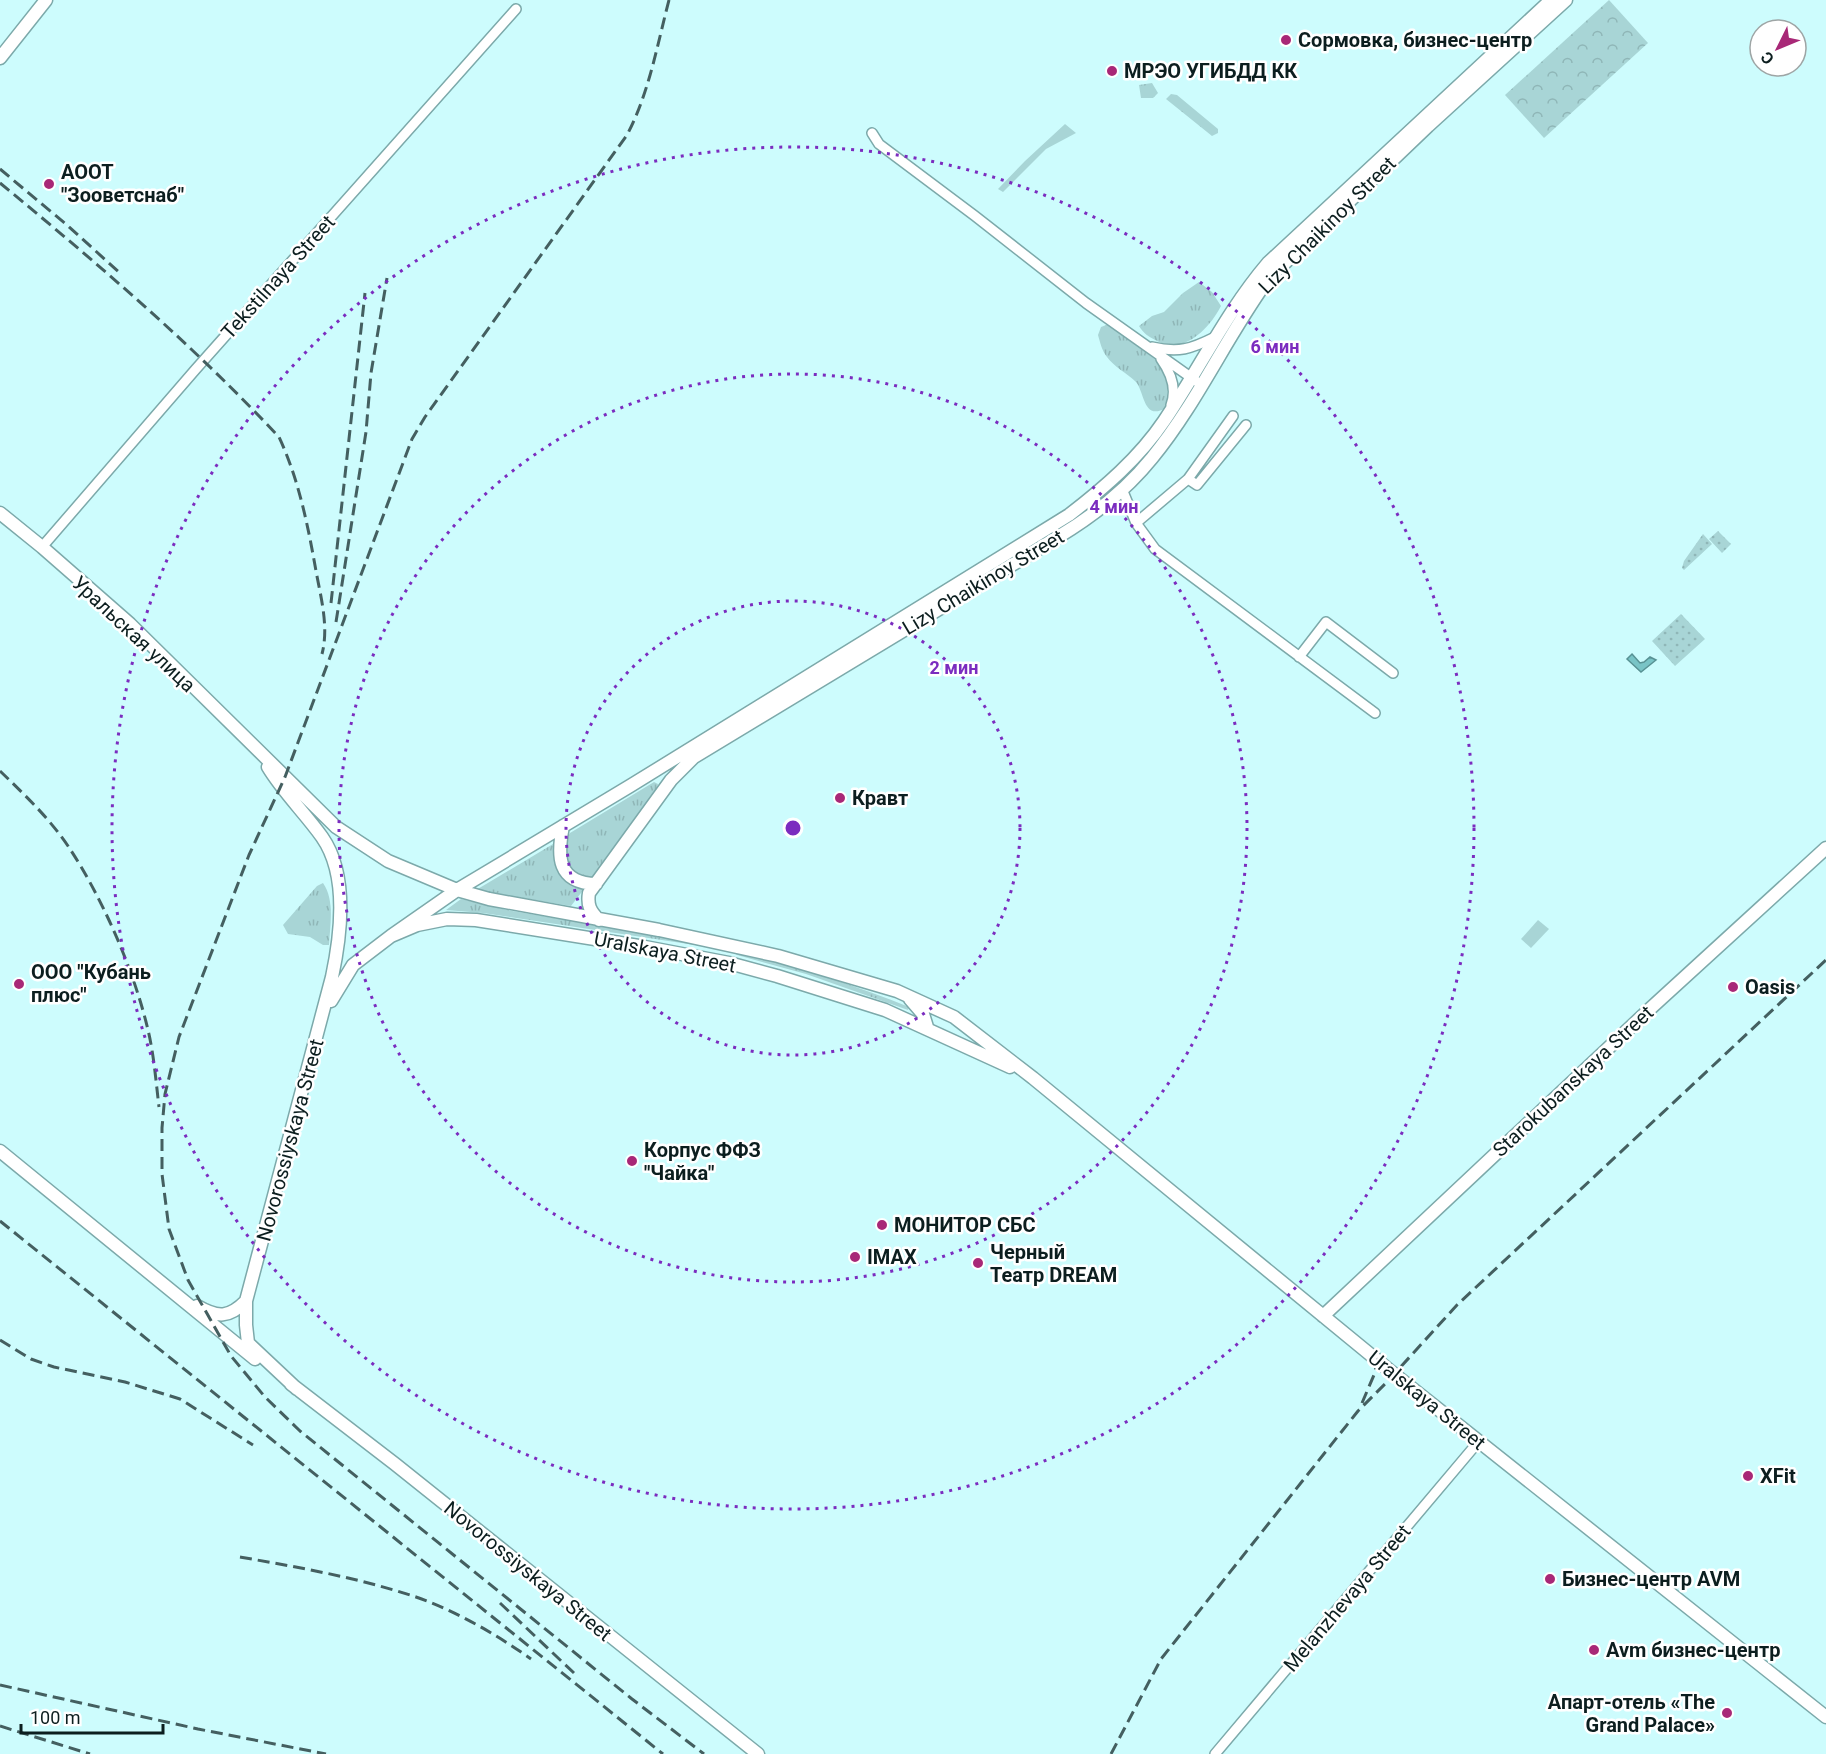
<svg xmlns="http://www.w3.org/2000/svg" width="1826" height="1754" font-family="Roboto,sans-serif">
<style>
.grass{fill:url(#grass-tufts)}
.forest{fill:url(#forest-crowns)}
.park{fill:url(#park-dots)}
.pitch{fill:#a8d5d6}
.water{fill:url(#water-ripples);stroke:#589294;stroke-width:1.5}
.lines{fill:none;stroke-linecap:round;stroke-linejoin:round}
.street-casing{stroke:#7ca9aa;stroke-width:12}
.secondary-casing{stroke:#7ca9aa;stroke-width:15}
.street{stroke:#fff;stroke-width:9}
.secondary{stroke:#fff;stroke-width:12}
.rail{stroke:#445f60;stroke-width:3;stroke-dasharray:12 6;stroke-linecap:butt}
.ring{fill:none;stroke:#7b2cbf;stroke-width:3;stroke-dasharray:3 6}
.poi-dot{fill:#a82877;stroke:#fff;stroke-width:2}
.labels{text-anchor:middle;stroke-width:5;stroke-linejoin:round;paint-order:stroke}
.poi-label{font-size:20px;font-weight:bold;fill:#0c1e1f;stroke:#fff;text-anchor:start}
.street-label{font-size:20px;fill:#0c1e1f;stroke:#fff}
.centre{fill:#7b2cbf;stroke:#fff;stroke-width:3}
.ring-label{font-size:18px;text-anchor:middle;font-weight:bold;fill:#7b2cbf;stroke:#fff;stroke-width:5;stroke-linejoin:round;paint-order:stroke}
</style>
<defs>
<pattern id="grass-tufts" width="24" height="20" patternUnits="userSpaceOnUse" patternTransform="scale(1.5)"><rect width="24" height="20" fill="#a8d5d6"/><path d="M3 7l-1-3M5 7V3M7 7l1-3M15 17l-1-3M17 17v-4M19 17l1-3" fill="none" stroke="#8fb6b7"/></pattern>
<pattern id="forest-crowns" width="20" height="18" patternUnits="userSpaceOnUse" patternTransform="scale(1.5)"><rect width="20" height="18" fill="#a8d5d6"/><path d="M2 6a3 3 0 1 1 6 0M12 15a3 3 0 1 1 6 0" fill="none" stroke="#8fb6b7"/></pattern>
<pattern id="park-dots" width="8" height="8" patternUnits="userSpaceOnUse" patternTransform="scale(1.5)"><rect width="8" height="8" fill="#a8d5d6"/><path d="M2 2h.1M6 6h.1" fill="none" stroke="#8fb6b7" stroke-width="1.8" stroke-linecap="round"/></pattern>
<pattern id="water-ripples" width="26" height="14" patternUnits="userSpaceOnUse" patternTransform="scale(1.5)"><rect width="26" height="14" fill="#79c4c6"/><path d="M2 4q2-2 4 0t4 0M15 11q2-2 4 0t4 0" fill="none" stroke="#67a8aa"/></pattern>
</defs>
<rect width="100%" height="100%" fill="#cdfcfd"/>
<!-- grass -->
<path class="grass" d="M1152,83L1158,93L1153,98H1141L1139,85Z
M1171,94L1177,95L1218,129V133L1212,136L1166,99Z
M1065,124L1076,133L1046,149L1003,192L998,189L1025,161Z
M1199,282L1212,292L1221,306C1209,329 1184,355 1157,341C1148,336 1144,334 1139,326L1152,316L1164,312L1183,293Z
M1109,324L1161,364L1168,382L1166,408C1143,421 1145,393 1136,382C1127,373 1114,367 1107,357C1102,351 1100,342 1098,335L1101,327Z
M654,782L658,784L657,789L592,879C565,875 559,856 570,833Z
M553,844C555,868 559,881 584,889L571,906L476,890Z
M323,883C335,900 330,926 329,945H323L310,937L288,934L283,925L317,886Z
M461,899L507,910L708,944V947L483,913L446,910Z
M736,950C795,966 852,984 909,1007L908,1010L806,974L737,955L732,951Z"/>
<!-- forest -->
<path class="forest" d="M1609,0L1648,43L1544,138L1505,95Z"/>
<!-- park -->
<path class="park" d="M1718,531L1731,544L1722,553L1709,539Z
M1703,534L1712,544L1684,570L1682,568L1684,561Z
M1681,614L1705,639L1675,666L1652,641Z"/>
<!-- pitch -->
<path class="pitch" d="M1538,920L1549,929L1531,948L1521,939Z"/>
<!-- water -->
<path class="water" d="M1632,654L1640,663L1644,662L1650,657L1656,660L1641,672L1627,659Z"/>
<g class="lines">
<defs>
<path id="street" d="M872,133L879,144L975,216L1086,303L1196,381
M1152,347C1179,353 1191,349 1215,337
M1161,359C1171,373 1177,389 1171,405
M1188,479L1233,416
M1122,489L1136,523L1155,549L1375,713
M1136,523L1188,479L1197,485L1246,425
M42,547L195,370L516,9
M1299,657L1326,622L1393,673
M1215,1754L1479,1441"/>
<path id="secondary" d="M0,58L46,0
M0,513L42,547L130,624L336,827L388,861L457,890L489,899L659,930L778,956L897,991L954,1017L1033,1078L1394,1374L1826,1717
M268,767C283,792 305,813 322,837C348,874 341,935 332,977L246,1301V1325L248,1343L297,1389
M563,826C557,856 557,883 596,884
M599,920C590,911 587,905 589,893L671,780L694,757L1058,537C1093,516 1127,489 1152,458C1198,402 1227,335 1269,278L1428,126L1566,0
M391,936L457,890L630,786L1069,515C1104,488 1139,458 1164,421C1200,368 1227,311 1268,263L1551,0
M910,999L923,1014L927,1027
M331,1001L353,965L391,936L417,925L447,919L476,920L645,947L729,963L777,976L885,1010L1010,1067
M0,1151L255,1359
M197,1306C218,1318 229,1318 246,1301
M1323,1316L1652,1007L1826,848
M291,1384L395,1464L758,1754"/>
</defs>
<!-- street casing -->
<use href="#street" class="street-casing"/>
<!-- secondary casing -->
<use href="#secondary" class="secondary-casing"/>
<!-- street -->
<use href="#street" class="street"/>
<!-- secondary -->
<use href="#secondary" class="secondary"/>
<!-- rail -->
<path class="rail" d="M669,0C657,46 649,93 627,135L425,417L412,439L285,777L249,855L179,1037L165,1094L162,1128V1174L169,1229L188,1280L231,1356L265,1397L300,1431L632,1699L704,1754
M0,169L67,225L121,274
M0,183C97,263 193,345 279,437C299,480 308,526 316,571C321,598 329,627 322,654
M331,603L365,293
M336,622L366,432L371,373L387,278
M0,771C24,794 49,818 68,846C102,897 134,970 148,1030C154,1055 156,1082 159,1107
M0,1221L663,1754
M0,1340L31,1359L54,1367L125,1382L180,1399L253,1445
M1362,1403L1374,1375L1380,1352
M240,1557C297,1567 354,1577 410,1595C451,1608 496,1634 531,1659
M500,1603L574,1673
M0,1685L198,1729L326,1754
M0,1726L90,1754
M1111,1754L1161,1659L1358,1411L1386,1383L1457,1305L1826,960"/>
</g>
<!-- distance rings -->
<g class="ring">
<circle cx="793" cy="828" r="227"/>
<circle cx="793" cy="828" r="454"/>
<circle cx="793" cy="828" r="681"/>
</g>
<!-- markers -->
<g class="poi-dot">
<circle cx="1286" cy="40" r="6"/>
<circle cx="1112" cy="71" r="6"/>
<circle cx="49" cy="184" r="6"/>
<circle cx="840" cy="798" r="6"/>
<circle cx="19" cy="984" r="6"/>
<circle cx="1733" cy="987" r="6"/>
<circle cx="632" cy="1161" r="6"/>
<circle cx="882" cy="1225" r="6"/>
<circle cx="855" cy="1257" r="6"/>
<circle cx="978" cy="1263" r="6"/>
<circle cx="1748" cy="1476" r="6"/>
<circle cx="1550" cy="1579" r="6"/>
<circle cx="1594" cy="1650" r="6"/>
<circle cx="1727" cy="1713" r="6"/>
</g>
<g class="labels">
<!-- poi labels -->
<g class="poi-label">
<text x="1298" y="47">Сормовка, бизнес-центр</text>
<text x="1124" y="78">МРЭО УГИБДД КК</text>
<text x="61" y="179">АООТ<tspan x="61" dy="23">"Зооветснаб"</tspan></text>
<text x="852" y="805">Кравт</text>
<text x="31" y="979">ООО "Кубань<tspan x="31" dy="23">плюс"</tspan></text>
<text x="1745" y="994">Oasis</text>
<text x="644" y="1157">Корпус ФФЗ<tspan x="644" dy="23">"Чайка"</tspan></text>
<text x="894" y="1232">МОНИТОР СБС</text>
<text x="990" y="1259">Черный<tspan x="990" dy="23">Театр DREAM</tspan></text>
<text x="867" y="1264">IMAX</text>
<text x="1760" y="1483">XFit</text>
<text x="1562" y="1586">Бизнес-центр AVM</text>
<text x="1606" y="1657">Avm бизнес-центр</text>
<text x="1715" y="1709" text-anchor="end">Апарт-отель «The<tspan x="1715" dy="23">Grand Palace»</tspan></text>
</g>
<!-- street labels -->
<g class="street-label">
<text transform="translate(1327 225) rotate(-45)" y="7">Lizy Chaikinoy Street</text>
<text transform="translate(278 277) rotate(-48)" y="7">Tekstilnaya Street</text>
<text transform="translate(983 582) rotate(-31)" y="7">Lizy Chaikinoy Street</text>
<text transform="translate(134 634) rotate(43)" y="7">Уральская улица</text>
<text transform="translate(665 952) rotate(11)" y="7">Uralskaya Street</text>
<text transform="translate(1573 1081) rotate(-43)" y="7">Starokubanskaya Street</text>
<text transform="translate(290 1140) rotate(-75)" y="7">Novorossiyskaya Street</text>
<text transform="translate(1427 1400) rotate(39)" y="7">Uralskaya Street</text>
<text transform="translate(528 1571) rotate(39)" y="7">Novorossiyskaya Street</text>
<text transform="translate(1347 1598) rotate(-50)" y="7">Melanzhevaya Street</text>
</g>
</g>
<circle cx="793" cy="828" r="9" class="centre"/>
<g class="ring-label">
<text x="1275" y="353">6 мин</text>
<text x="1114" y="513">4 мин</text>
<text x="954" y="674">2 мин</text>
</g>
<!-- north arrow -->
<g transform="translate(1778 48) rotate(227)"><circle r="28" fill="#ffffff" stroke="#9ea5a5" stroke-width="1.5"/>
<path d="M0-4.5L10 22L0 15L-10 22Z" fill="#a82877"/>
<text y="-9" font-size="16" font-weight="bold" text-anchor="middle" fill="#0c1e1f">С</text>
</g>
<!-- scale -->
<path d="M21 1724v9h142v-9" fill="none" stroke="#0c1e1f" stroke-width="3"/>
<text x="30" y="1724" font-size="18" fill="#0c1e1f" stroke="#ffffff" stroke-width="4.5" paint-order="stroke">100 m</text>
</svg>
